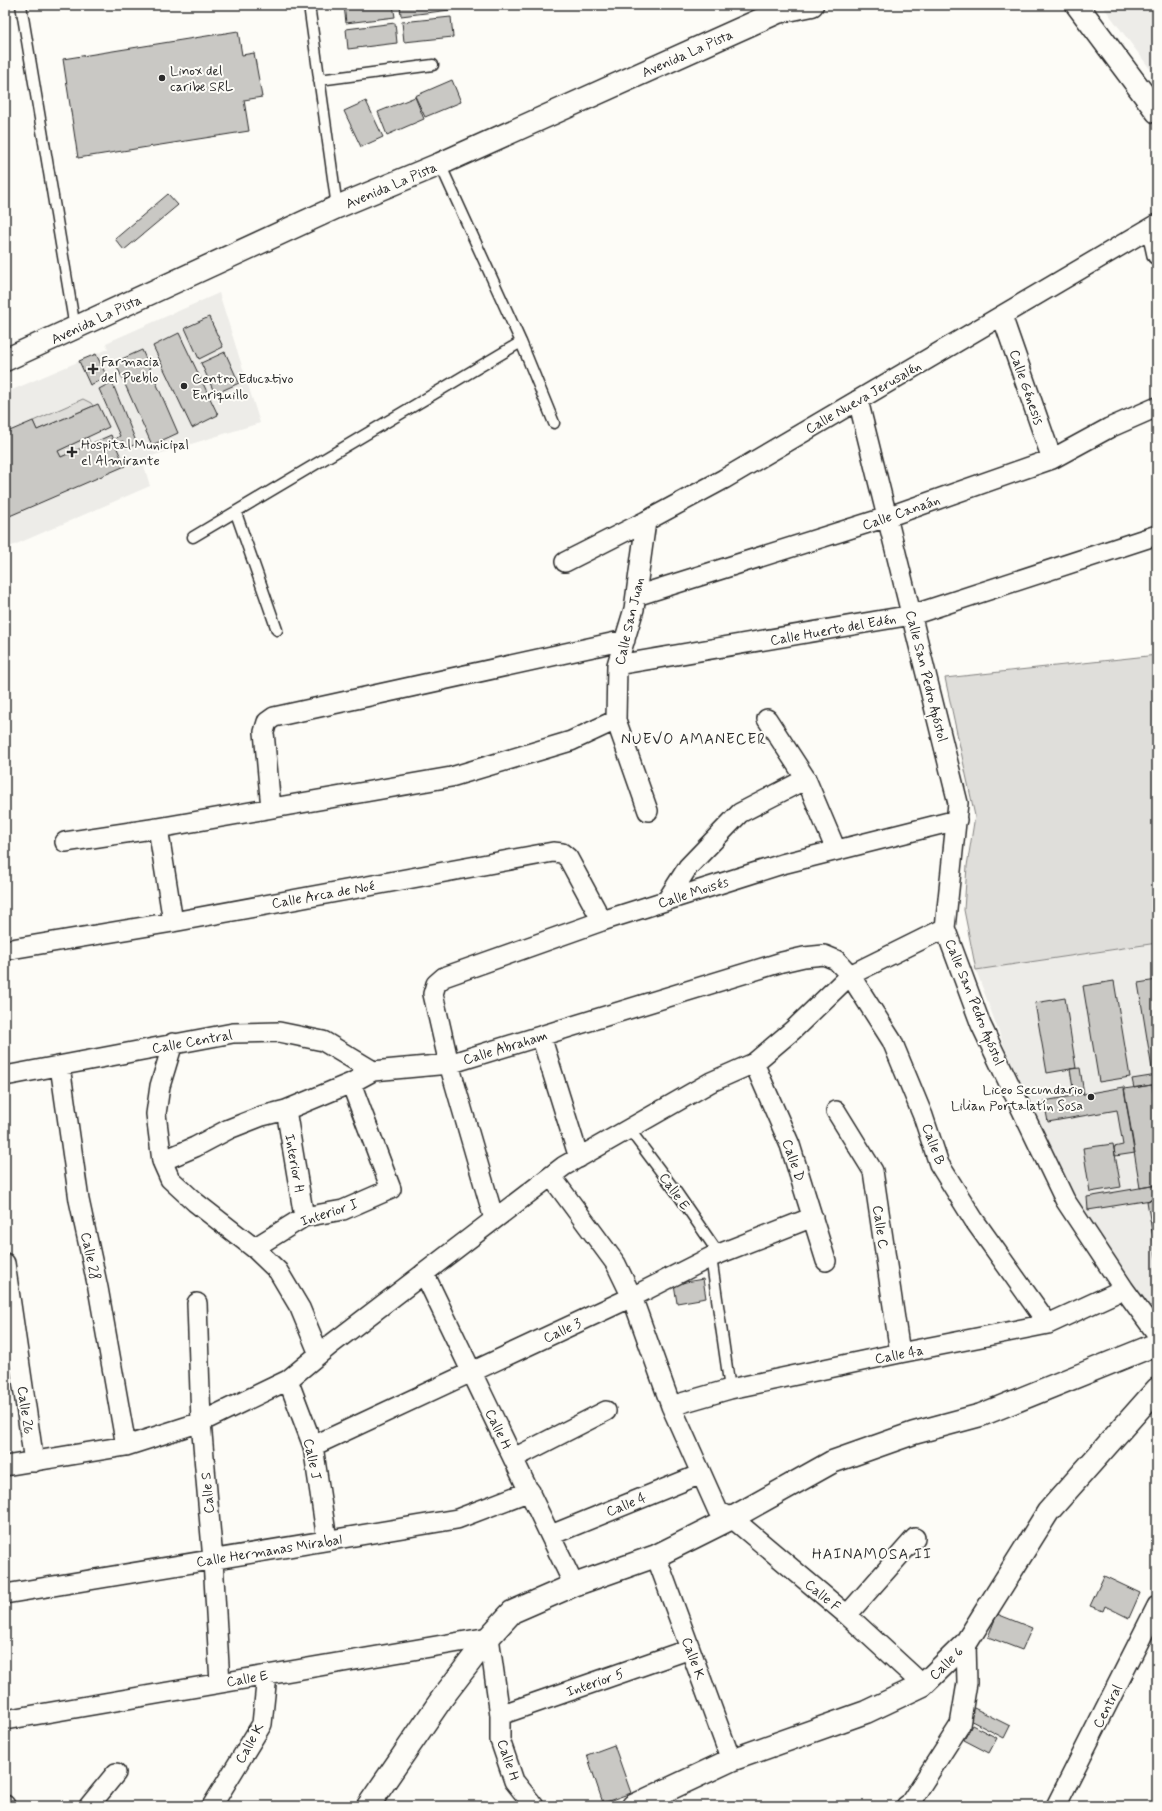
<svg xmlns="http://www.w3.org/2000/svg" width="1162" height="1811" font-family="Mynerve,sans-serif">
<style>
.built{fill:#edece8}
.green{fill:#dfdeda;stroke:#858482}
.building{fill:#c9c8c4;stroke:#2b2b2b}
.lines{fill:none;stroke-linecap:round;stroke-linejoin:round}
.lane-casing{stroke:#2b2b2b;stroke-width:13}
.street-casing{stroke:#2b2b2b;stroke-width:22}
.secondary-casing{stroke:#2b2b2b;stroke-width:25}
.lane{stroke:#fdfcf7;stroke-width:10}
.street{stroke:#fdfcf7;stroke-width:19}
.secondary{stroke:#fdfcf7;stroke-width:22}
.poi-dot{fill:#2b2b2b;stroke:#fdfcf7;stroke-width:1.5}
.labels{text-anchor:middle;stroke-width:4;stroke-linejoin:round;paint-order:stroke}
.street-label{font-size:14px;fill:#2b2b2b;stroke:#fdfcf7}
.poi-label{font-size:14px;fill:#2b2b2b;stroke:#fdfcf7;text-anchor:start}
.neighbourhood-label{font-size:15px;letter-spacing:1px;fill:#2b2b2b;stroke:#fdfcf7}
</style>
<rect width="100%" height="100%" fill="#fdfcf7"/>
<filter id="ink" filterUnits="userSpaceOnUse"><feTurbulence type="fractalNoise" baseFrequency=".025" numOctaves="2"/><feDisplacementMap in="SourceGraphic" scale="8" xChannelSelector="R" yChannelSelector="G"/><feConvolveMatrix kernelMatrix="1 2 1 2 8 2 1 2 1" color-interpolation-filters="sRGB"/></filter>
<g filter="url(#ink)">
<!-- built -->
<path class="built" d="M1102,5H1157V78Z
M219,293L260,423L142,459L150,486L5,549V393L108,349L106,343Z
M1157,943V1319L1098,1248L1048,1156L1001,1038L976,970Z"/>
<!-- green -->
<path class="green" d="M83,399L91,403L93,406L37,430L33,421Z
M87,436L91,444L61,457L58,451Z
M1157,655V943L976,970L964,910L967,866L975,816L945,678Z"/>
<!-- building -->
<path class="building" d="M344,5H393L395,17L346,23Z
M400,5H449L450,10L401,16Z
M451,17L453,37L404,42L402,22Z
M395,23L397,43L348,49L346,29Z
M238,31L242,55L254,53L262,97L244,100L249,131L78,158L63,59Z
M452,80L461,102L425,117L415,96Z
M415,97L424,119L387,135L378,112Z
M366,101L383,137L361,147L344,111Z
M168,194L178,205L124,250L115,239Z
M209,317L223,347L199,359L185,328Z
M179,333L218,415L192,428L153,346Z
M142,350L178,433L152,445L115,362Z
M225,352L239,383L215,394L201,363Z
M96,354L107,377L90,385L79,361Z
M112,382L137,444L126,448L123,441L115,444L125,466L5,518V433L33,421L37,430L98,404L109,427L58,451L61,457L111,435L113,440L120,436L99,389Z
M1157,980V1074L1153,1075L1138,983Z
M1114,981L1130,1077L1099,1082L1083,986Z
M1065,998L1076,1068L1047,1073L1035,1003Z
M1080,1068L1084,1094L1074,1095L1070,1069Z
M1157,1075V1084L1134,1088L1132,1079Z
M1152,1085L1157,1115V1185L1140,1188L1124,1089Z
M1124,1087L1135,1153L1115,1156L1114,1147L1123,1145L1117,1110L1048,1122L1044,1101Z
M1113,1144L1121,1187L1090,1192L1083,1148Z
M1157,1185V1199L1088,1210L1087,1197Z
M1157,1199V1262L1147,1201Z
M703,1279L706,1298L677,1303L674,1284Z
M1104,1576L1140,1593L1129,1618L1105,1606L1103,1611L1090,1606Z
M997,1614L1032,1628L1022,1650L988,1637Z
M970,1706L1010,1726L1004,1738L964,1717Z
M972,1725L997,1738L989,1753L964,1740Z
M614,1745L631,1793L603,1803L587,1755Z"/>
<g class="lines">
<defs>
<path id="lane" d="M21,5L75,328
M309,5L337,207
M319,80L433,65
M521,342L554,423
M236,513L277,630
M193,537L521,342L440,164
M629,1129L677,1193L719,1254
M711,1257L730,1389"/>
<path id="street" d="M1151,228L1157,255
M1002,316L1052,459
M858,400L958,803L945,928L981,1025L1065,1200L1124,1289L1157,1334
M646,521L634,609L617,665L616,720L648,811
M565,562L646,521L724,479L1157,224
M636,596L887,517L1052,459L1109,428L1157,407
M617,665L912,615L1157,535
M767,719L806,779L836,850
M271,808L264,732L267,722L274,717L625,640
M158,828L451,777L571,741L616,720
M65,842L158,828L173,922
M667,900L688,867L740,813L806,779
M5,950L173,922L553,852L562,853L568,858L602,921
M541,1036L579,1158
M173,1043L160,1086L156,1114L162,1161L170,1179L195,1202L254,1248L278,1271L300,1308L319,1354
M754,1063L790,1145L826,1261
M60,1066L79,1200L98,1288L126,1446
M5,1076L233,1033L279,1032L323,1041L373,1071
M286,1110L304,1217
M836,1111L873,1171L900,1353
M162,1161L195,1147L229,1129L262,1116L286,1110L351,1083L373,1071L449,1064L782,962L804,957L824,955L836,960L850,975L892,1041L923,1116L939,1164L974,1220L1048,1324
M551,1176L616,1264L632,1297L671,1406L718,1511L732,1518L847,1615L923,1685
M494,1219L449,1064L433,994L436,984L444,977L602,921L782,864L957,820
M254,1248L304,1217L343,1210L391,1189L351,1083
M5,1263L34,1462
M424,1273L574,1585
M197,1303L201,1422L213,1560L220,1683
M288,1380L313,1446L327,1540
M671,1406L730,1389L900,1353L1048,1324L1124,1289
M313,1446L632,1297L711,1257L813,1217
M514,1458L606,1411
M5,1466L126,1446L201,1422L288,1380L329,1346L564,1166L711,1082L754,1063L793,1030L850,975L945,928
M551,1535L701,1474
M656,1556L731,1760
M5,1594L457,1519L530,1491
M847,1615L915,1538
M500,1715L690,1649
M5,1720L489,1637L500,1715V1740L514,1781L534,1806
M5,1805V1806
M89,1806L116,1773
M212,1806L262,1724L267,1675
M906,1806L910,1803L960,1725L967,1683L966,1643
M1056,1806L1157,1606"/>
<path id="secondary" d="M1077,5L1157,112
M5,360L337,207L440,164L778,12L812,5
M368,1806L443,1697L489,1637L512,1612L574,1585L656,1556L732,1518L832,1462L914,1433L981,1415L1157,1344
M633,1806L731,1760L866,1712L923,1685L966,1643L1048,1512L1157,1389"/>
</defs>
<!-- lane casing -->
<use href="#lane" class="lane-casing"/>
<!-- street casing -->
<use href="#street" class="street-casing"/>
<!-- secondary casing -->
<use href="#secondary" class="secondary-casing"/>
<!-- lane -->
<use href="#lane" class="lane"/>
<!-- street -->
<use href="#street" class="street"/>
<!-- secondary -->
<use href="#secondary" class="secondary"/>
</g>
</g>
<!-- markers -->
<g class="poi-dot">
<circle cx="162" cy="78" r="4"/>
<path d="M91 363h4v4h4v4h-4v4h-4v-4h-4v-4h4z"/>
<circle cx="184" cy="386" r="4"/>
<path d="M70 446h4v4h4v4h-4v4h-4v-4h-4v-4h4z"/>
<circle cx="1091" cy="1097" r="4"/>
</g>
<g class="labels">
<!-- street labels -->
<g class="street-label">
<text transform="translate(687 53) rotate(-24)" y="5">Avenida La Pista</text>
<text transform="translate(391 185) rotate(-23)" y="5">Avenida La Pista</text>
<text transform="translate(96 319) rotate(-25)" y="5">Avenida La Pista</text>
<text transform="translate(1027 387) rotate(71)" y="5">Calle Génesis</text>
<text transform="translate(863 397) rotate(-30)" y="5">Calle Nueva Jerusalén</text>
<text transform="translate(901 512) rotate(-19)" y="5">Calle Canaán</text>
<text transform="translate(629 621) rotate(-77)" y="5">Calle San Juan</text>
<text transform="translate(833 629) rotate(-10)" y="5">Calle Huerto del Edén</text>
<text transform="translate(927 676) rotate(76)" y="5">Calle San Pedro Apóstol</text>
<text transform="translate(693 892) rotate(-18)" y="5">Calle Moisés</text>
<text transform="translate(323 894) rotate(-10)" y="5">Calle Arca de Noé</text>
<text transform="translate(975 1002) rotate(68)" y="5">Calle San Pedro Apóstol</text>
<text transform="translate(192 1041) rotate(-10)" y="5">Calle Central</text>
<text transform="translate(505 1047) rotate(-17)" y="5">Calle Abraham</text>
<text transform="translate(934 1144) rotate(70)" y="5">Calle B</text>
<text transform="translate(794 1160) rotate(71)" y="5">Calle D</text>
<text transform="translate(295 1163) rotate(80)" y="5">Interior H</text>
<text transform="translate(675 1191) rotate(54)" y="5">Calle E</text>
<text transform="translate(329 1212) rotate(-18)" y="5">Interior I</text>
<text transform="translate(881 1227) rotate(82)" y="5">Calle C</text>
<text transform="translate(91 1256) rotate(78)" y="5">Calle 28</text>
<text transform="translate(562 1330) rotate(-25)" y="5">Calle 3</text>
<text transform="translate(899 1354) rotate(-11)" y="5">Calle 4a</text>
<text transform="translate(26 1410) rotate(82)" y="5">Calle 26</text>
<text transform="translate(499 1429) rotate(64)" y="5">Calle H</text>
<text transform="translate(313 1459) rotate(78)" y="5">Calle J</text>
<text transform="translate(207 1493) rotate(-95)" y="5">Calle S</text>
<text transform="translate(626 1504) rotate(-22)" y="5">Calle 4</text>
<text transform="translate(269 1550) rotate(-9)" y="5">Calle Hermanas Mirabal</text>
<text transform="translate(823 1595) rotate(40)" y="5">Calle F</text>
<text transform="translate(694 1658) rotate(70)" y="5">Calle K</text>
<text transform="translate(946 1663) rotate(-44)" y="5">Calle 6</text>
<text transform="translate(247 1678) rotate(-10)" y="5">Calle E</text>
<text transform="translate(595 1682) rotate(-19)" y="5">Interior 5</text>
<text transform="translate(1107 1706) rotate(-63)" y="5">Central</text>
<text transform="translate(249 1743) rotate(-61)" y="5">Calle K</text>
<text transform="translate(509 1760) rotate(71)" y="5">Calle H</text>
</g>
<!-- poi labels -->
<g class="poi-label">
<text x="170" y="75">Linox del<tspan x="170" dy="16">caribe SRL</tspan></text>
<text x="101" y="366">Farmacia<tspan x="101" dy="16">del Pueblo</tspan></text>
<text x="192" y="383">Centro Educativo<tspan x="192" dy="16">Enriquillo</tspan></text>
<text x="81" y="449">Hospital Municipal<tspan x="81" dy="16">el Almirante</tspan></text>
<text x="1083" y="1094" text-anchor="end">Liceo Secundario<tspan x="1083" dy="16">Lilian Portalatín Sosa</tspan></text>
</g>
<!-- neighbourhood labels -->
<g class="neighbourhood-label">
<text x="694" y="744">NUEVO AMANECER</text>
<text x="872" y="1559">HAINAMOSA II</text>
</g>
</g>
<!-- margin -->
<rect width="1162" height="1811" fill="none" stroke="#fdfcf7" stroke-width="20"/>
<rect x="10" y="10" width="1142" height="1791" fill="none" stroke="#2b2b2b" stroke-width="1.5" filter="url(#ink)"/>
</svg>
